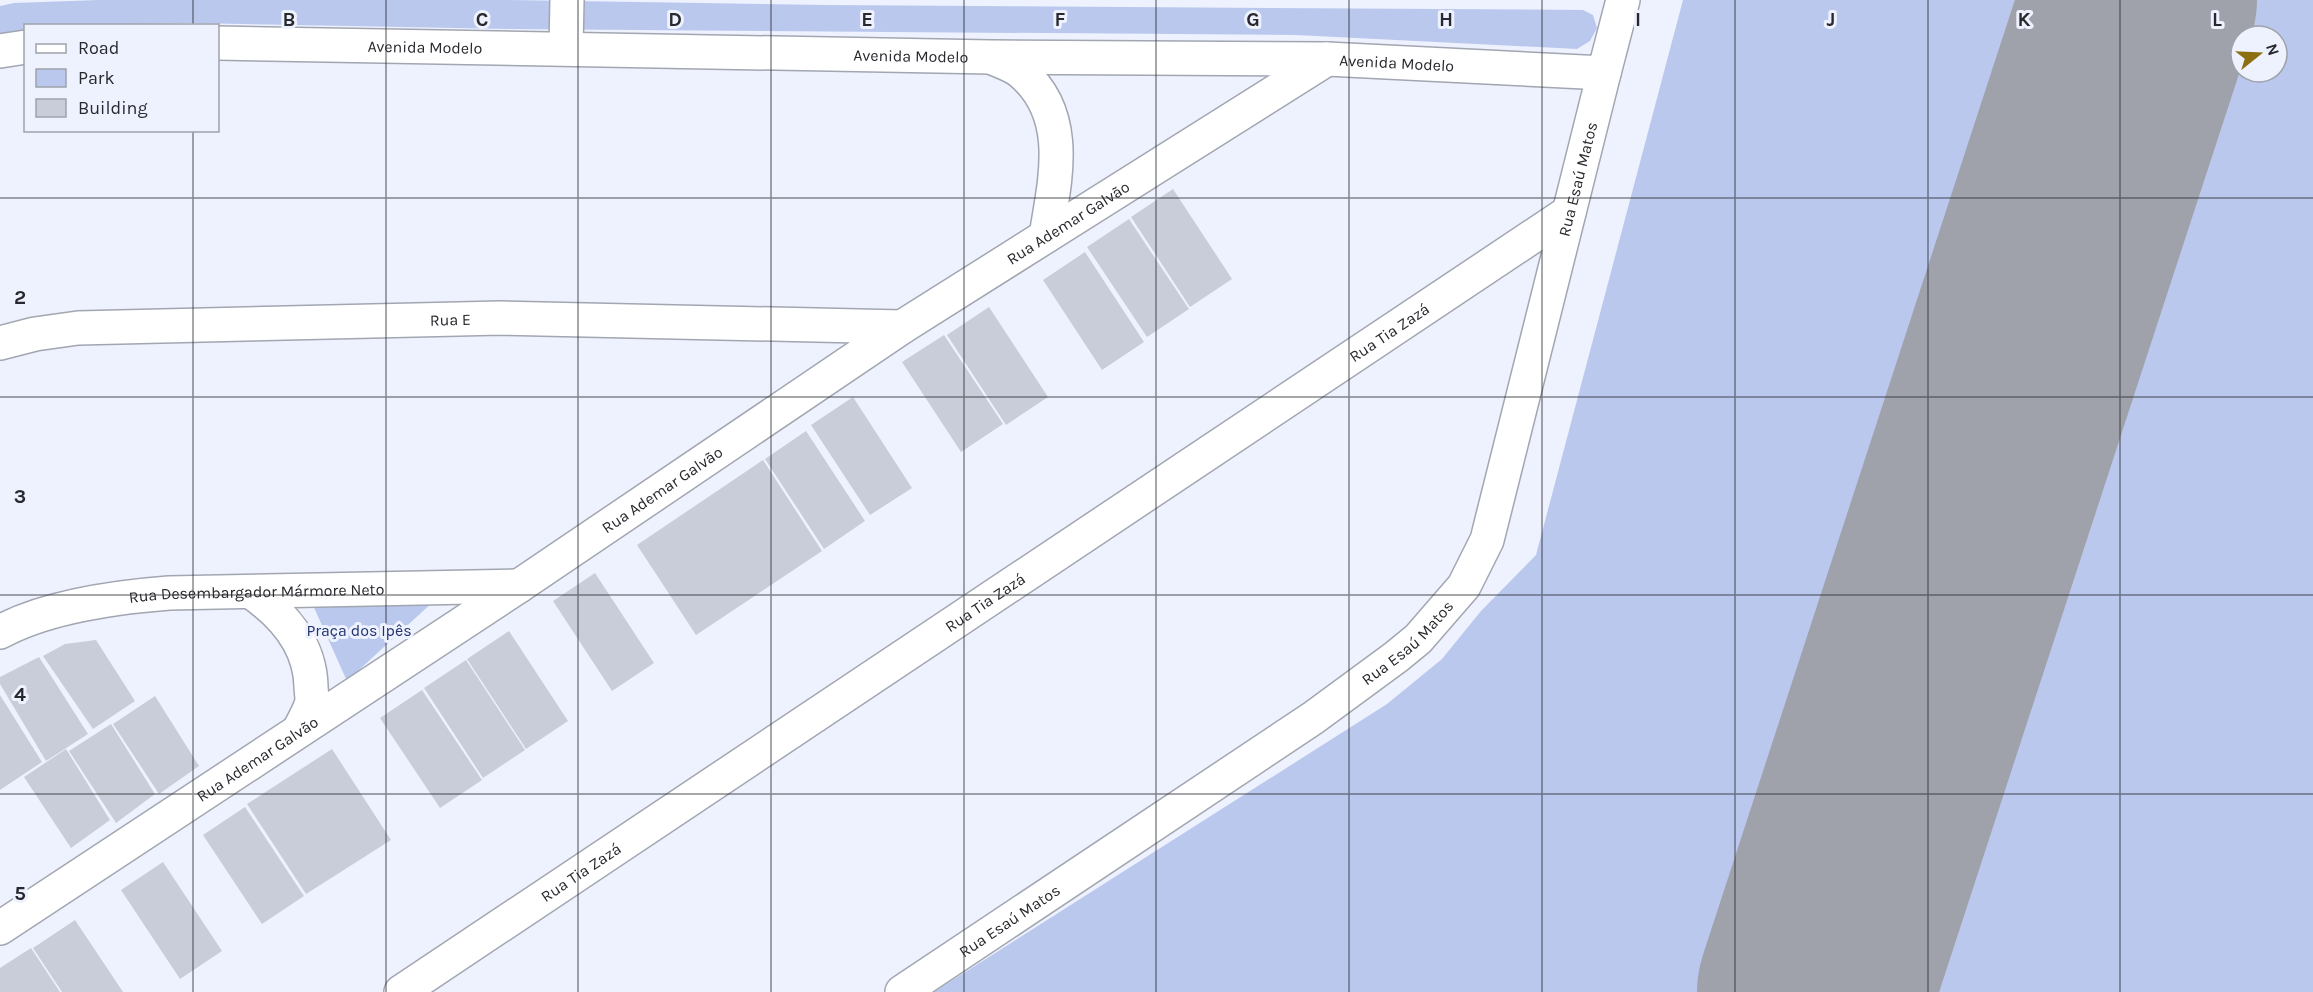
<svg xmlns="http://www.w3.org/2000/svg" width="2313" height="992" font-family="Karla,sans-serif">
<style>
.green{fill:#bac8ee;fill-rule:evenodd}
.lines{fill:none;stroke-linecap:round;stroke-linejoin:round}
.runway{stroke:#9fa2ab;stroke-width:236}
.building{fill:#c9cdd9}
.minor-casing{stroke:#a1a6b1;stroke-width:36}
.major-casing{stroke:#a1a6b1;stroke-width:36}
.minor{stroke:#fff;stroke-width:33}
.major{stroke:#fff;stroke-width:33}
.grid{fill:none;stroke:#28292e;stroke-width:1.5;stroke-opacity:0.55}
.labels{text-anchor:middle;stroke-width:6;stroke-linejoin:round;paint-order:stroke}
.street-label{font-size:16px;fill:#28292e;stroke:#eef2fe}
.park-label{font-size:16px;fill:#223370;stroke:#eef2fe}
.grid-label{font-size:20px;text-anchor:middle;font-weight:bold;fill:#28292e;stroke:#eef2fe;stroke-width:6;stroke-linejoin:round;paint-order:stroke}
</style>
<rect width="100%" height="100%" fill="#eef2fe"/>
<!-- green -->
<path class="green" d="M99,0H509L825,5L1583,10L1593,15L1597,28L1590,41L1577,49L1296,35L508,29L190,23L26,26L25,31L0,35V6L14,3Z
M1683,0H2313V992H934L1387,704L1442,659L1481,611L1536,555ZM2241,36H2277V72H2241Z
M435,600L347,681L311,601Z"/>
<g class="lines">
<!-- runway -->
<path class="runway" d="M1815,992L2139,0"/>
</g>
<!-- building -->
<path class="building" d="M1173,189L1232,279L1190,307L1131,217Z
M1129,219L1189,309L1147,337L1087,247Z
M1085,252L1144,342L1102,370L1043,280Z
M989,307L1048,397L1006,425L947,335Z
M944,335L1003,424L961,452L902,362Z
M853,397L912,488L870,515L811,425Z
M806,431L865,521L824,549L765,459Z
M763,460L822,551L696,635L637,545Z
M595,573L654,663L612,691L553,601Z
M509,631L568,721L526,749L467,659Z
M96,640L135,701L93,729L43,656L65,644Z
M39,657L88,734L46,761L0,684V677Z
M466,660L525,750L483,778L424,688Z
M422,690L482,780L440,808L380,718Z
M0,695L42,762L0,790Z
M155,696L199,766L159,794L113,724Z
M111,724L155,794L116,823L69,751Z
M66,749L110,820L71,848L24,777Z
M332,749L391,840L306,894L247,804Z
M245,807L304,896L262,924L203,835Z
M163,862L222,951L180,979L121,890Z
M75,920L123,992H62L33,948Z
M31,948L60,992H0V968Z"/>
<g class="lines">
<defs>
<g id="minor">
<path id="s1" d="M0,343L35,334L78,328L501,318L902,327"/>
<path d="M251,592C283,614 310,645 311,686C311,692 313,699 311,705C308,714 303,722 299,730"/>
<path id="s2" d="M0,632C46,607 117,597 169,593L519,586"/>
<path id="s3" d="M0,928L519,586L902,327L1327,59"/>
<path id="s4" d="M401,992L1569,212"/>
<path id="s5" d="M902,992L1313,718L1396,657L1418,639L1464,586L1487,540L1604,73"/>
</g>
<g id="major">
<path id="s6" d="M218,43L991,57L1327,59L1604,73L1623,0"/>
<path d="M566,48L567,0"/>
<path d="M0,51L26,47"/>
<path d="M993,58C1002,62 1014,66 1021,72C1072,115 1055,180 1046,236"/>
</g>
</defs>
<!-- minor casing -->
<use href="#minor" class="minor-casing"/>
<!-- major casing -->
<use href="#major" class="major-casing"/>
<!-- minor -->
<use href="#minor" class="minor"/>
<!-- major -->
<use href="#major" class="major"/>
</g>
<!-- grid -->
<path class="grid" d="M193,0V26M386,0V992M578,0V992M771,0V992M964,0V992M1156,0V992M1349,0V992M1542,0V992M1735,0V992M1928,0V992M2120,0V992M193,130V992M0,198H2313M0,397H2313M0,595H2313M0,794H2313"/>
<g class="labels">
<!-- street labels -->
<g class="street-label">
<text dy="6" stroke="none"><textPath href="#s6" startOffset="207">Avenida Modelo</textPath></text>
<text dy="6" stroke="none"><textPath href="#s6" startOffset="693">Avenida Modelo</textPath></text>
<text dy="6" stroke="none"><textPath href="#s6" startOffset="1179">Avenida Modelo</textPath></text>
<text dy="6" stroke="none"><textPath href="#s5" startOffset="1119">Rua Esaú Matos</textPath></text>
<text dy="6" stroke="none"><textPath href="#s3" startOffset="1280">Rua Ademar Galvão</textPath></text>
<text dy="6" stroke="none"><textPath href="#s1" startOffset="452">Rua E</textPath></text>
<text dy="6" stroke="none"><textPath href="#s4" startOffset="1188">Rua Tia Zazá</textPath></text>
<text dy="6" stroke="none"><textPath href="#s3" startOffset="794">Rua Ademar Galvão</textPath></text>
<text dy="6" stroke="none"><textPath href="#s2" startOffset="262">Rua Desembargador Mármore Neto</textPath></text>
<text dy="6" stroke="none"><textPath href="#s4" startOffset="702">Rua Tia Zazá</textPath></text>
<text dy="6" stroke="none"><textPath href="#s5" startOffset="615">Rua Esaú Matos</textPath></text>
<text dy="6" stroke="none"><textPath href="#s3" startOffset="308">Rua Ademar Galvão</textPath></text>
<text dy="6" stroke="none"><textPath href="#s4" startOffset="216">Rua Tia Zazá</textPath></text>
<text dy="6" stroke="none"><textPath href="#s5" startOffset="129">Rua Esaú Matos</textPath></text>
</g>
<!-- park labels -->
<g class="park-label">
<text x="359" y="636">Praça dos Ipês</text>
</g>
</g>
<g class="grid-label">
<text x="289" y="26">B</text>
<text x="482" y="26">C</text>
<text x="675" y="26">D</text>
<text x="867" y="26">E</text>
<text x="1060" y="26">F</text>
<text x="1253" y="26">G</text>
<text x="1446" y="26">H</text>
<text x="1638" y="26">I</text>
<text x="1831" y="26">J</text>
<text x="2024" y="26">K</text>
<text x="2217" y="26">L</text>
<text x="20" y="304">2</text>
<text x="20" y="503">3</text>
<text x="20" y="701">4</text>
<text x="20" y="900">5</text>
</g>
<!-- legend -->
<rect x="24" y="24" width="195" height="108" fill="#eef2fe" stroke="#9fa2ab" stroke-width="1.5"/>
<rect x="36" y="44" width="30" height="9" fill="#ffffff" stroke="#9fa2ab" stroke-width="1.5"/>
<text x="78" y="54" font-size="18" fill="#28292e">Road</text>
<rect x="36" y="69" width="30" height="18" fill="#bac8ee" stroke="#9fa2ab" stroke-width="1.5"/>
<text x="78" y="84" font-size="18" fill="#28292e">Park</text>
<rect x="36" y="99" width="30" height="18" fill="#c9cdd9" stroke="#9fa2ab" stroke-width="1.5"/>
<text x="78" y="114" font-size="18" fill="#28292e">Building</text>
<!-- north arrow -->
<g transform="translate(2259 54) rotate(72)"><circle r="28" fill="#eef2fe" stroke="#9fa2ab" stroke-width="1.5"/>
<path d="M0-4.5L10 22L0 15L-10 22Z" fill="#8d6f12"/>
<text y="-9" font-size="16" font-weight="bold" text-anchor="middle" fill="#28292e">N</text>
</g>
</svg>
